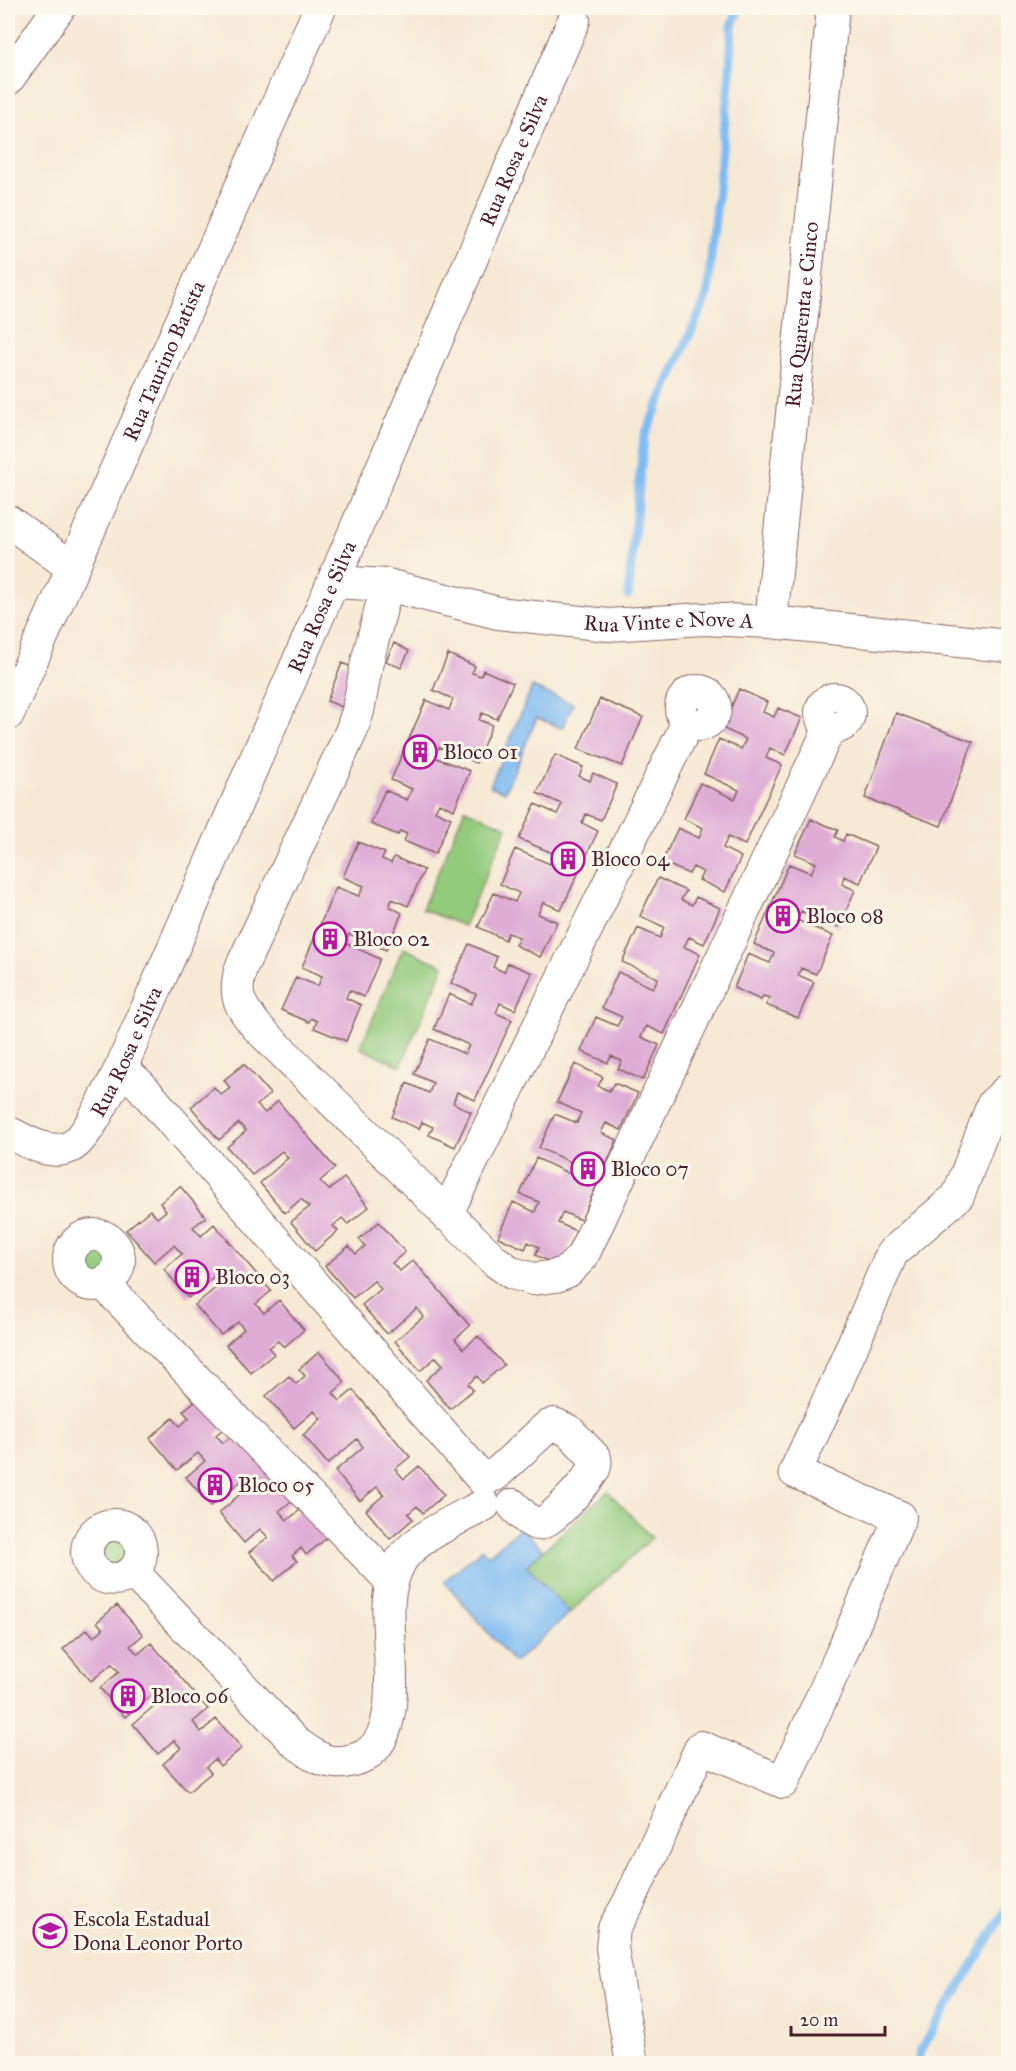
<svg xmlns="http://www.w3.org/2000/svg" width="1016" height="2071" font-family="'IM FELL Great Primer',serif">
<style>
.green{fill:#93cb7d;stroke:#6e7554;stroke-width:1.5}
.water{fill:#7fbcf2;stroke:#646e8e;stroke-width:1.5}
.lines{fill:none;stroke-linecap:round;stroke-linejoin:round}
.stream{stroke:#7fbcf2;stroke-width:9}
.building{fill:#dfacd5}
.minor-casing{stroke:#866666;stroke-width:34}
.minor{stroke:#fff;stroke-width:32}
.labels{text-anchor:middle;stroke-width:6;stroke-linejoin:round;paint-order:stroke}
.street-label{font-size:21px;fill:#4a1f2b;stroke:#fbf7ec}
.poi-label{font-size:21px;fill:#4a1f2b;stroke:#fbf7ec;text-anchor:start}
</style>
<rect width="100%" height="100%" fill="#fbf7ec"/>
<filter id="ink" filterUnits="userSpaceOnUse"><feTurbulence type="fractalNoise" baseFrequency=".0167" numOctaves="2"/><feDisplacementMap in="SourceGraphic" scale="12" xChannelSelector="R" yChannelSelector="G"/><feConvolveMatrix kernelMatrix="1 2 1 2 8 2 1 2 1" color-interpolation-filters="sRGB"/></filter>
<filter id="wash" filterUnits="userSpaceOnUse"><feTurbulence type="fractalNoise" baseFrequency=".008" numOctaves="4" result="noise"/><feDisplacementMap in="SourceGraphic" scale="24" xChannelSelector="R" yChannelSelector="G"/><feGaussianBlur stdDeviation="1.35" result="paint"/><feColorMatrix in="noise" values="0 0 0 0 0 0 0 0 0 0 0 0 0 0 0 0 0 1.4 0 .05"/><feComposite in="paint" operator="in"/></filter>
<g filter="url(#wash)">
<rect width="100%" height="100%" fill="#f6e9d4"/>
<!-- green -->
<path class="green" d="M465,809L507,827L464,926L422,909Z
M403,948L444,966L401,1066L360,1048Z
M69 1259a25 25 0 1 1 50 0a25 25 0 1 1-50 0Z
M608,1491L652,1538L570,1613L526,1566Z
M87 1552a27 27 0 1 1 54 0a27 27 0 1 1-54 0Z"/>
<!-- water -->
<path class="water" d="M532,687L573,704L562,728L537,718L505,792L490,786Z
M521,1527L543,1550L526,1566L570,1613L514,1663L444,1581L482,1549L488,1555Z"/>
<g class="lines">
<!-- stream -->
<path class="stream" d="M628,595L644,437L707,296L730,72L732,25L739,8
M919,2064V2053L1008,1907"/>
</g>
<g id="blocks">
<!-- building -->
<path class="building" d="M394,643L409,651L401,668L386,661Z
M448,654L475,666L472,673L481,676L483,670L513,683L497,719L482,713L479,720L492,725L476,763L439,747L434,757L470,771L454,810L439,803L435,811L451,818L435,854L404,841L407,834L400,831L398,835L371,824L385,790L407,800L412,789L391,780L426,700L449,710L453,699L433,690Z
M342,663L359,670L345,708L327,701Z
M739,689L767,702L763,712L774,717L778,708L802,718L785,755L770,748L766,758L782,765L745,845L728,837L723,848L741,857L725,892L699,880L703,872L693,867L689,874L662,862L678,828L699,838L703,828L684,819L700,783L735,799L739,790L704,774L719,739L741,749L746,739L722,728Z
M600,699L643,717L622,766L578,749Z
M896,713L973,742L941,826L865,798Z
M555,755L583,767L579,776L590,781L593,773L617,784L601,820L586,814L582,823L598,831L561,910L543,902L538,914L557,922L540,957L515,945L519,937L508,933L505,940L478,927L494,893L515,902L519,893L500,884L515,849L550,864L555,854L519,839L535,804L557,814L562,804L537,793Z
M811,819L838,830L835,837L843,841L846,834L876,847L860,883L844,876L842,884L855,890L839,927L801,911L797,920L833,936L816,974L801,968L798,975L814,982L798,1018L766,1005L770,998L763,996L761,1000L734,988L748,954L770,963L774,953L754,944L789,864L811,873L816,863L795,854Z
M358,842L385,853L382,859L391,863L394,857L424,870L408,906L392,899L389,906L402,913L386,950L349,934L345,943L380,959L364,997L349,990L346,998L361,1005L346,1041L314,1028L317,1021L311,1018L309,1022L281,1010L296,977L318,986L322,976L302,967L336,887L359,896L364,886L343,877Z
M658,878L686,891L681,900L692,905L696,897L720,908L704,944L689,937L684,947L700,954L664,1034L646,1026L641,1037L659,1045L643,1080L618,1069L622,1061L611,1056L608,1063L581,1051L596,1017L617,1026L622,1017L602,1008L618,972L653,988L658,978L622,962L638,928L660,938L664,927L640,916Z
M469,944L497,957L493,967L504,972L508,963L532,973L515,1010L500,1003L496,1013L512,1020L475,1100L457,1092L453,1103L471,1112L455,1147L429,1135L433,1127L422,1122L419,1129L392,1117L407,1083L429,1093L433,1083L414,1074L430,1039L465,1054L469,1045L434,1029L449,994L471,1004L476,994L451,983Z
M244,1064L270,1094L257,1105L265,1113L278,1101L335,1168L320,1181L329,1190L344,1178L369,1207L348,1224L342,1218L333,1226L338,1231L315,1251L291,1222L309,1207L301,1199L285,1213L260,1183L288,1158L282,1151L252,1175L227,1147L246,1131L239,1123L219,1140L191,1107L214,1087L221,1095L230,1088L224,1080Z
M575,1064L603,1077L598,1086L609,1091L614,1083L638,1093L621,1130L606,1123L601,1133L617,1140L581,1220L563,1212L558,1223L576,1231L560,1266L535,1255L539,1247L528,1242L525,1249L498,1237L513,1202L535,1212L539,1202L520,1194L536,1158L570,1174L575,1164L539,1148L555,1114L577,1123L581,1113L557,1102Z
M180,1186L206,1217L193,1227L201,1236L214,1224L271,1291L256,1304L264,1313L279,1300L304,1330L284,1347L278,1341L269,1348L274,1354L251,1373L226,1345L244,1329L238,1322L221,1335L195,1305L224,1281L218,1273L188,1298L164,1269L182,1254L174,1245L154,1262L126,1230L150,1210L157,1218L166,1211L160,1203Z
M379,1222L405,1252L392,1263L400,1271L413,1260L470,1326L455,1339L463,1349L478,1336L504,1365L482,1383L477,1376L468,1384L473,1390L450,1409L426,1380L443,1365L436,1357L420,1371L395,1341L423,1317L417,1308L387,1334L362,1305L381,1289L374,1281L353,1298L325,1266L349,1246L356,1254L365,1246L359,1239Z
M319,1352L345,1382L333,1393L340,1401L353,1390L410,1457L395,1469L404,1479L419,1466L444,1495L423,1513L417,1506L408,1514L413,1519L390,1539L366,1510L384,1495L377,1487L360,1501L335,1471L363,1447L357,1439L328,1464L303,1435L321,1419L314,1411L294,1428L266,1396L289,1376L296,1384L305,1376L299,1369Z
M203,1394L229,1424L216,1435L223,1443L237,1432L294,1499L279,1511L287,1520L303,1508L328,1537L306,1555L301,1548L292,1556L297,1561L274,1581L249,1552L268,1537L260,1529L244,1543L219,1513L247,1488L241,1481L211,1506L186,1477L205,1461L198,1453L177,1470L150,1438L173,1418L180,1426L189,1418L183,1411Z
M117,1605L143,1635L130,1646L138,1654L151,1643L208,1709L193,1722L201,1732L216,1719L242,1748L220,1766L215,1759L206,1767L211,1773L188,1792L163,1764L181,1748L174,1740L158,1754L133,1724L161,1700L155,1692L125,1717L100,1688L119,1672L112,1664L91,1681L63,1649L87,1629L94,1637L103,1629L97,1622Z"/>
</g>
</g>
<g filter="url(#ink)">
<use href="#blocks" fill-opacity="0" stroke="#866666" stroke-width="1.5"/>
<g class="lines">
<defs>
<g id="minor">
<path d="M8,79L59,8"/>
<path d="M8,521L73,568"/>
<path id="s1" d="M333,582L387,585L498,613L608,625L703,619L771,622L1008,646"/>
<path d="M387,585L367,662L358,711L351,732L241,968C233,997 239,1004 257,1027L495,1261L512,1273L533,1279L556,1276L568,1271L582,1257L830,727"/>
<path id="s2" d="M771,622L833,8"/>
<circle cx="698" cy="708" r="17"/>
<circle cx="835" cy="713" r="14"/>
<path id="s3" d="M8,714L320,8"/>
<path d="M121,1068L141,1086L484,1481"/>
<path id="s4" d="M8,1132C25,1141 50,1156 70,1147C88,1139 111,1086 121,1068L333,582L574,20"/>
<path d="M446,1215L688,722"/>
<circle cx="94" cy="1260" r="25"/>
<path d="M103,1283L392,1582"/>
<path d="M495,1475L547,1427L554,1424L569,1431L595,1458C596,1463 596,1466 593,1471C586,1482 551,1523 539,1524C529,1524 519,1511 513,1505"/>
<circle cx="114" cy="1552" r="27"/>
<path d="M133,1572L295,1742C316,1757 327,1767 353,1760C411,1747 384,1642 389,1599C390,1587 393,1575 399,1564C410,1540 460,1518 484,1505"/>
<path d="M632,2064L612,1948L614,1928L628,1904L701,1747L783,1782L841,1655L900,1517L795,1472L837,1382L892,1253L958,1196L993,1104L1008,1090"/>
</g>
</defs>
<!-- minor casing -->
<use href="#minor" class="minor-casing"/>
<!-- minor -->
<use href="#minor" class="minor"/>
</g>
</g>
<!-- icons -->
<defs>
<symbol id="building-ring" viewBox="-11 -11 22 22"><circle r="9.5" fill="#fbf7ec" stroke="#b5179e" stroke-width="1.5"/><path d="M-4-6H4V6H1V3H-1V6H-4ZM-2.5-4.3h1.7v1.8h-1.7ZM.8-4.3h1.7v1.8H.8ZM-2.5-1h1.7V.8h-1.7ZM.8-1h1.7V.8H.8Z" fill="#b5179e"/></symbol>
<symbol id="school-ring" viewBox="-11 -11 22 22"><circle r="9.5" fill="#fbf7ec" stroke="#b5179e" stroke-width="1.5"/><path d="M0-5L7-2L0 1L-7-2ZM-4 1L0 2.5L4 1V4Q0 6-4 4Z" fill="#b5179e"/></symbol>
</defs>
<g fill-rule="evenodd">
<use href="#building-ring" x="401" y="733" width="38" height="38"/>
<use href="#building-ring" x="549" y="840" width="38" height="38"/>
<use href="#building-ring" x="764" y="897" width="38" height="38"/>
<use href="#building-ring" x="311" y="920" width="38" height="38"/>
<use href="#building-ring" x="569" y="1150" width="38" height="38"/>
<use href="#building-ring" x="173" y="1258" width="38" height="38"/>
<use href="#building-ring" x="196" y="1466" width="38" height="38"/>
<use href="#building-ring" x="109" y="1677" width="38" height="38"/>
<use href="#school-ring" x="31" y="1912" width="38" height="38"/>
</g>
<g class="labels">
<!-- street labels -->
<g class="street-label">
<text dy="7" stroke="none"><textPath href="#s4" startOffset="1150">Rua Rosa e Silva</textPath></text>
<text dy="7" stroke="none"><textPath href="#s2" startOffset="309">Rua Quarenta e Cinco</textPath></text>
<text dy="7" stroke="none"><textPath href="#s3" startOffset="386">Rua Taurino Batista</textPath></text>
<text dy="7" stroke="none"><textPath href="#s4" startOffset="664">Rua Rosa e Silva</textPath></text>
<text dy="7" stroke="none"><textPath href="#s1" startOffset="340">Rua Vinte e Nove A</textPath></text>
<text dy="7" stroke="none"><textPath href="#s4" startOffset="178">Rua Rosa e Silva</textPath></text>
</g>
<!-- poi labels -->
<g class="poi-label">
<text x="443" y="759">Bloco 01</text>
<text x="591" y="866">Bloco 04</text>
<text x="806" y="923">Bloco 08</text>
<text x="353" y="946">Bloco 02</text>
<text x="611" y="1176">Bloco 07</text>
<text x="215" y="1284">Bloco 03</text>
<text x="238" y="1492">Bloco 05</text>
<text x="151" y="1703">Bloco 06</text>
<text x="73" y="1926">Escola Estadual<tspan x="73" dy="24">Dona Leonor Porto</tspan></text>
</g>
</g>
<!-- margin -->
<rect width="1016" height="2071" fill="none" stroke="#fbf7ec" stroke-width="30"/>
<!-- scale -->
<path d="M791 2026v9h94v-9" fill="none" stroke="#4a1f2b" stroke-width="3"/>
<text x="800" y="2026" font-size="18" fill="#4a1f2b" stroke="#fbf7ec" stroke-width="4.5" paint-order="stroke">20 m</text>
</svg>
